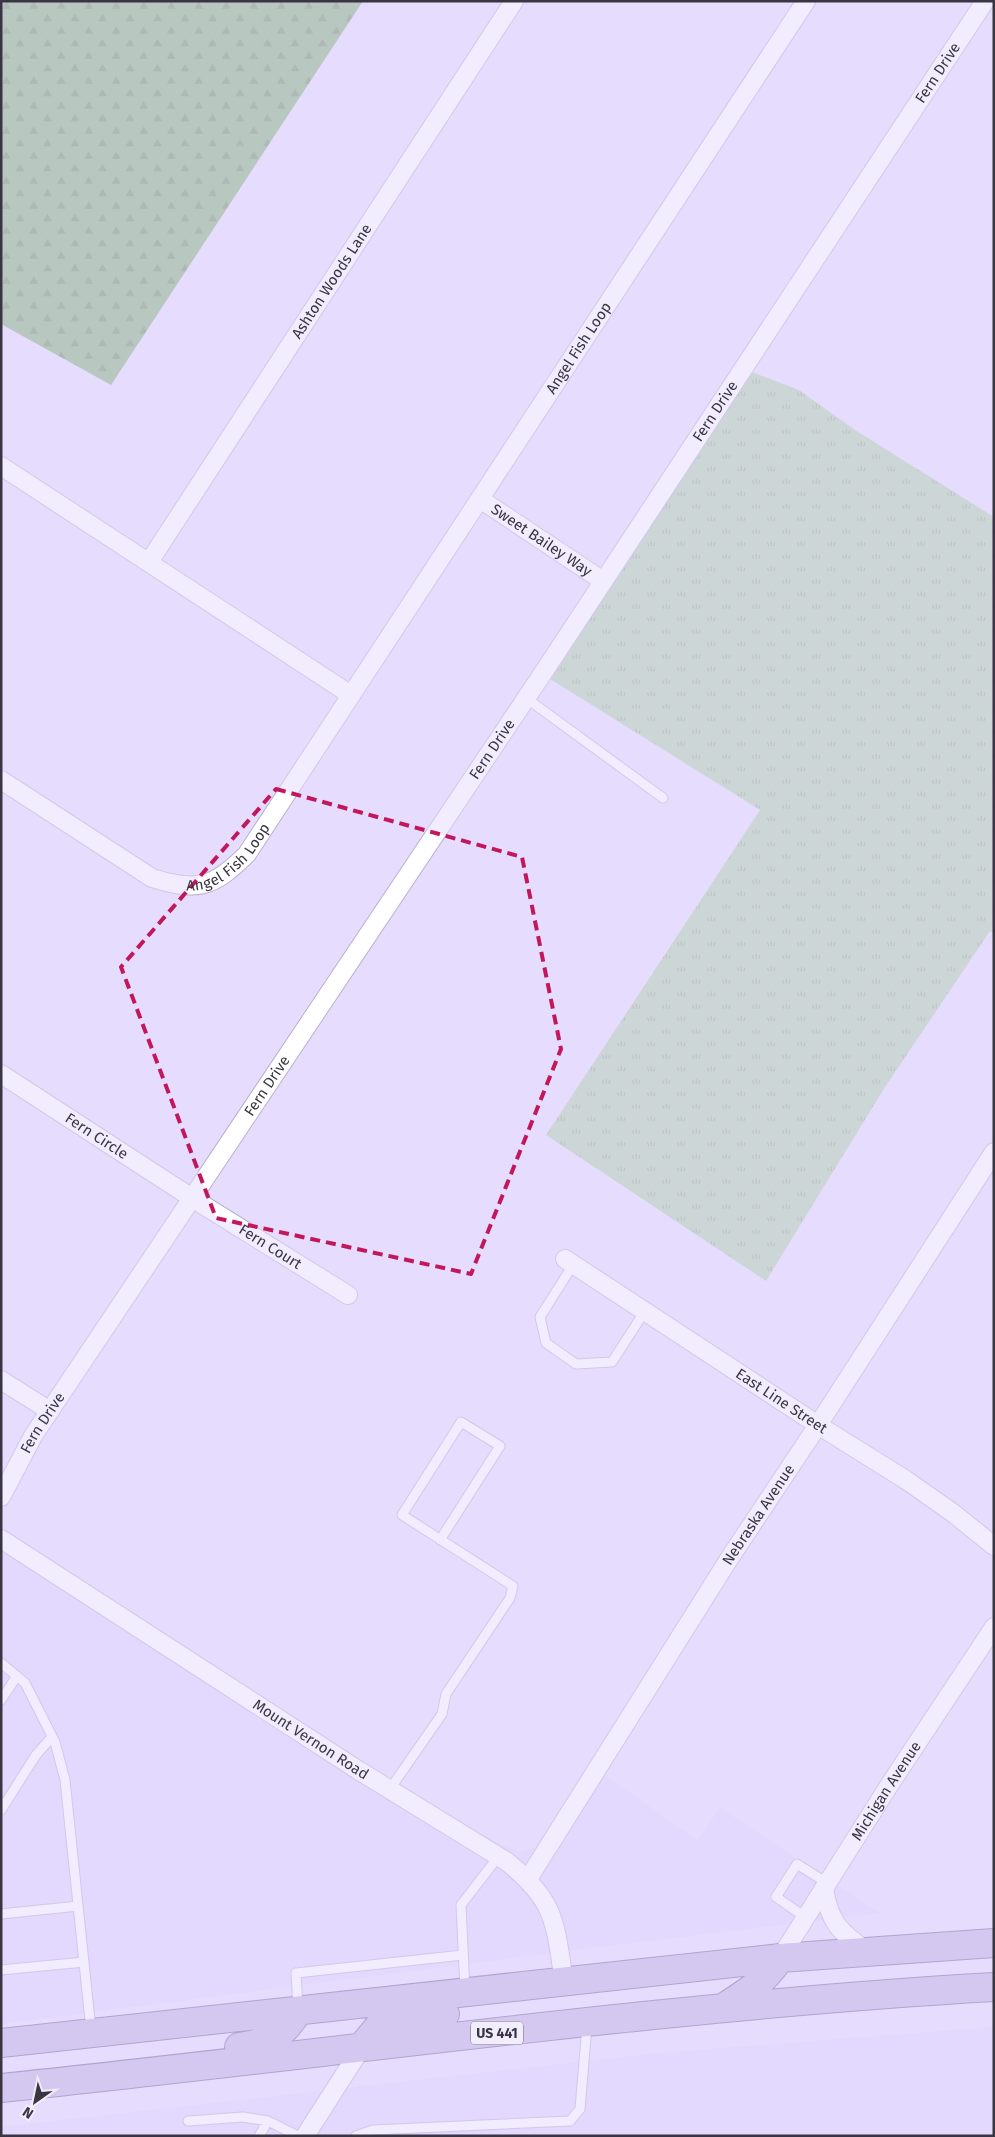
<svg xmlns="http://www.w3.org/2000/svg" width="995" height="2137" font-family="'Fira Sans',sans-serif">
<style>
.built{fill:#dfd2fc}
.grass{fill:url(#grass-tufts)}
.forest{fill:url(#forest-firs)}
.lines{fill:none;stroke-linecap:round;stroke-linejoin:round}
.lane-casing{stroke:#bab0d1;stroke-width:11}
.street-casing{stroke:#bab0d1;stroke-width:20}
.primary-casing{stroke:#745f9a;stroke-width:30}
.lane{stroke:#fff;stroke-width:9}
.street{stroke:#fff;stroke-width:18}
.primary{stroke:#bfaddf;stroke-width:28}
.marked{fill:none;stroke:#c2185b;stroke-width:4;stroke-dasharray:10 6;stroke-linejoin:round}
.labels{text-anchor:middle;stroke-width:4;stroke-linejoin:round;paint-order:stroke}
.shield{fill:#f1edfb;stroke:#706c7a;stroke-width:1}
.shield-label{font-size:14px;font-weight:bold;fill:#393542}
.street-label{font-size:15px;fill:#393542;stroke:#f1edfb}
</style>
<defs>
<pattern id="grass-tufts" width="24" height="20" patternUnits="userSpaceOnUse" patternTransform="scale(1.25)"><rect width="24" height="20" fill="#b0cea7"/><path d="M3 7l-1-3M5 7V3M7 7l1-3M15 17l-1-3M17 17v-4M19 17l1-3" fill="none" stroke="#90a88a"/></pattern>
<pattern id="forest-firs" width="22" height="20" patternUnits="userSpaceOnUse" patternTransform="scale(1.25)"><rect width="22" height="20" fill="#81ad74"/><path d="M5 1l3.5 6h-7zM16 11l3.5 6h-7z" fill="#6b8e61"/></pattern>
</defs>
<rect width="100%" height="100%" fill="#e6dcfe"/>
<!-- built -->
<path class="built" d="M1,1537L180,1651L486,1839L520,1852L544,1845L598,1771L698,1840L720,1808L879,1913L573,1950L1,2024Z
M994,2027V2136H1V2127L660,2053Z"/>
<!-- grass -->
<path class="grass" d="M744,369L799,390L855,430L994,517V933L990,931L885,1087L766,1281L546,1135L760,810L547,677Z"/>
<!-- forest -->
<path class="forest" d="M1,1H363L111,385L1,324Z"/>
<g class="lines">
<defs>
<path id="lane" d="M526,698L663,798
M573,1265L540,1317L546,1343L576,1364L612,1362L645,1311
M1,1663L25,1683L55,1742L65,1780L91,2030
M1,1700L17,1676
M390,1789L442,1714L446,1694L510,1598L513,1586L402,1515L461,1422L500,1446L440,1540
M1,1810L36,1755L52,1737
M1,1914L78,1906
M805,1917L776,1897L797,1864L827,1883
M1,1970L84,1962
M465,1990L461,1905L498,1857
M298,2008L296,1973L463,1955
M188,2121L243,2117L268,2121L298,2136
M259,2136L268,2121
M356,2136L373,2130L570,2121L580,2109L587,2026"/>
<g id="street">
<path d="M1,466L351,695"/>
<path id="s1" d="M480,499L603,581"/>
<path id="s2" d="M149,562L514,1"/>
<path id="s3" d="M1,780L152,878C197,892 213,888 247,854L806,1"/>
<path id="s4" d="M1,1074L192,1198L348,1295"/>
<path id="s5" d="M565,1259L818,1425L906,1480L953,1513L994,1546"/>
<path d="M1,1380L50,1411"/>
<path id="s6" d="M1,1497L33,1436L547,667L985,1"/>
<path id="s7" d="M1,1539L358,1770L506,1861C556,1901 555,1922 564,1982"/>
<path id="s8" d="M528,1879L729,1559L818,1425L994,1152"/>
<path d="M824,1888C829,1921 839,1932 867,1951"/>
<path id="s9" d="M780,1958L890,1784L994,1627"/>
<path d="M305,2136L362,2047"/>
</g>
<path id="primary" d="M726,2006C751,1990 762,1983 780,1958
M1,2043L780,1958L994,1943
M239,2047C271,2042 281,2038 298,2011
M362,2047L379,2026L395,2020L445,2014
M1,2088C332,2054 662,2006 994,1987"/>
</defs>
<!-- lane casing -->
<use href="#lane" class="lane-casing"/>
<!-- street casing -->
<use href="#street" class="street-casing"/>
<!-- primary casing -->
<use href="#primary" class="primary-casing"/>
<!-- lane -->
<use href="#lane" class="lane"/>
<!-- street -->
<use href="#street" class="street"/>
<!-- primary -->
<use href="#primary" class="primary"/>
</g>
<!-- marked area -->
<path d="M0 0H995V2137H0ZM276,789L522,857L561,1049L471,1274L216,1218L121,967Z" fill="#e6dcfe" fill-opacity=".55" fill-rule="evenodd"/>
<path class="marked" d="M276,789L522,857L561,1049L471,1274L216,1218L121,967Z"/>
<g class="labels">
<!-- shield labels -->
<rect class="shield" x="471" y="2021.5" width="52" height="23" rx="4"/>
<g class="shield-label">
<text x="497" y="2038">US 441</text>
</g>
<!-- street labels -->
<g class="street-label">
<text dy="5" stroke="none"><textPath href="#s6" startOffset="1705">Fern Drive</textPath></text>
<text dy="5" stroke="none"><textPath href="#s2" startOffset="335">Ashton Woods Lane</textPath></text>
<text dy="5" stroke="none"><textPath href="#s3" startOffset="891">Angel Fish Loop</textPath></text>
<text dy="5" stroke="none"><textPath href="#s6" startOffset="1300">Fern Drive</textPath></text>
<text dy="5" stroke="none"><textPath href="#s1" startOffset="74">Sweet Bailey Way</textPath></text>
<text dy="5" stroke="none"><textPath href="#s6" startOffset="895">Fern Drive</textPath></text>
<text dy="5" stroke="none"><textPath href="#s3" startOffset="268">Angel Fish Loop</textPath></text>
<text dy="5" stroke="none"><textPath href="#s6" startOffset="490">Fern Drive</textPath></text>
<text dy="5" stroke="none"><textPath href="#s4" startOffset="114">Fern Circle</textPath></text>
<text dy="5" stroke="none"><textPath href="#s4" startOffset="320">Fern Court</textPath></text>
<text dy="5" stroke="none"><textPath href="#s5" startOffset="259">East Line Street</textPath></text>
<text dy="5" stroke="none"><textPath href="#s6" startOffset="85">Fern Drive</textPath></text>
<text dy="5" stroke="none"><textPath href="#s8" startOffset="431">Nebraska Avenue</textPath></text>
<text dy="5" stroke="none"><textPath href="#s7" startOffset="369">Mount Vernon Road</textPath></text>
<text dy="5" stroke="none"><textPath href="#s9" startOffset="198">Michigan Avenue</textPath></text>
</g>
</g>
<!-- border -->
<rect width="995" height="2137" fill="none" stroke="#393542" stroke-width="5"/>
<!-- north arrow -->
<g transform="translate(35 2102) rotate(213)" stroke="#f1edfb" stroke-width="4" paint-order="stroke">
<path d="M0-4L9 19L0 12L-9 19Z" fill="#393542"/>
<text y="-8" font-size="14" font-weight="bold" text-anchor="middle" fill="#393542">N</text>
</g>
</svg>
